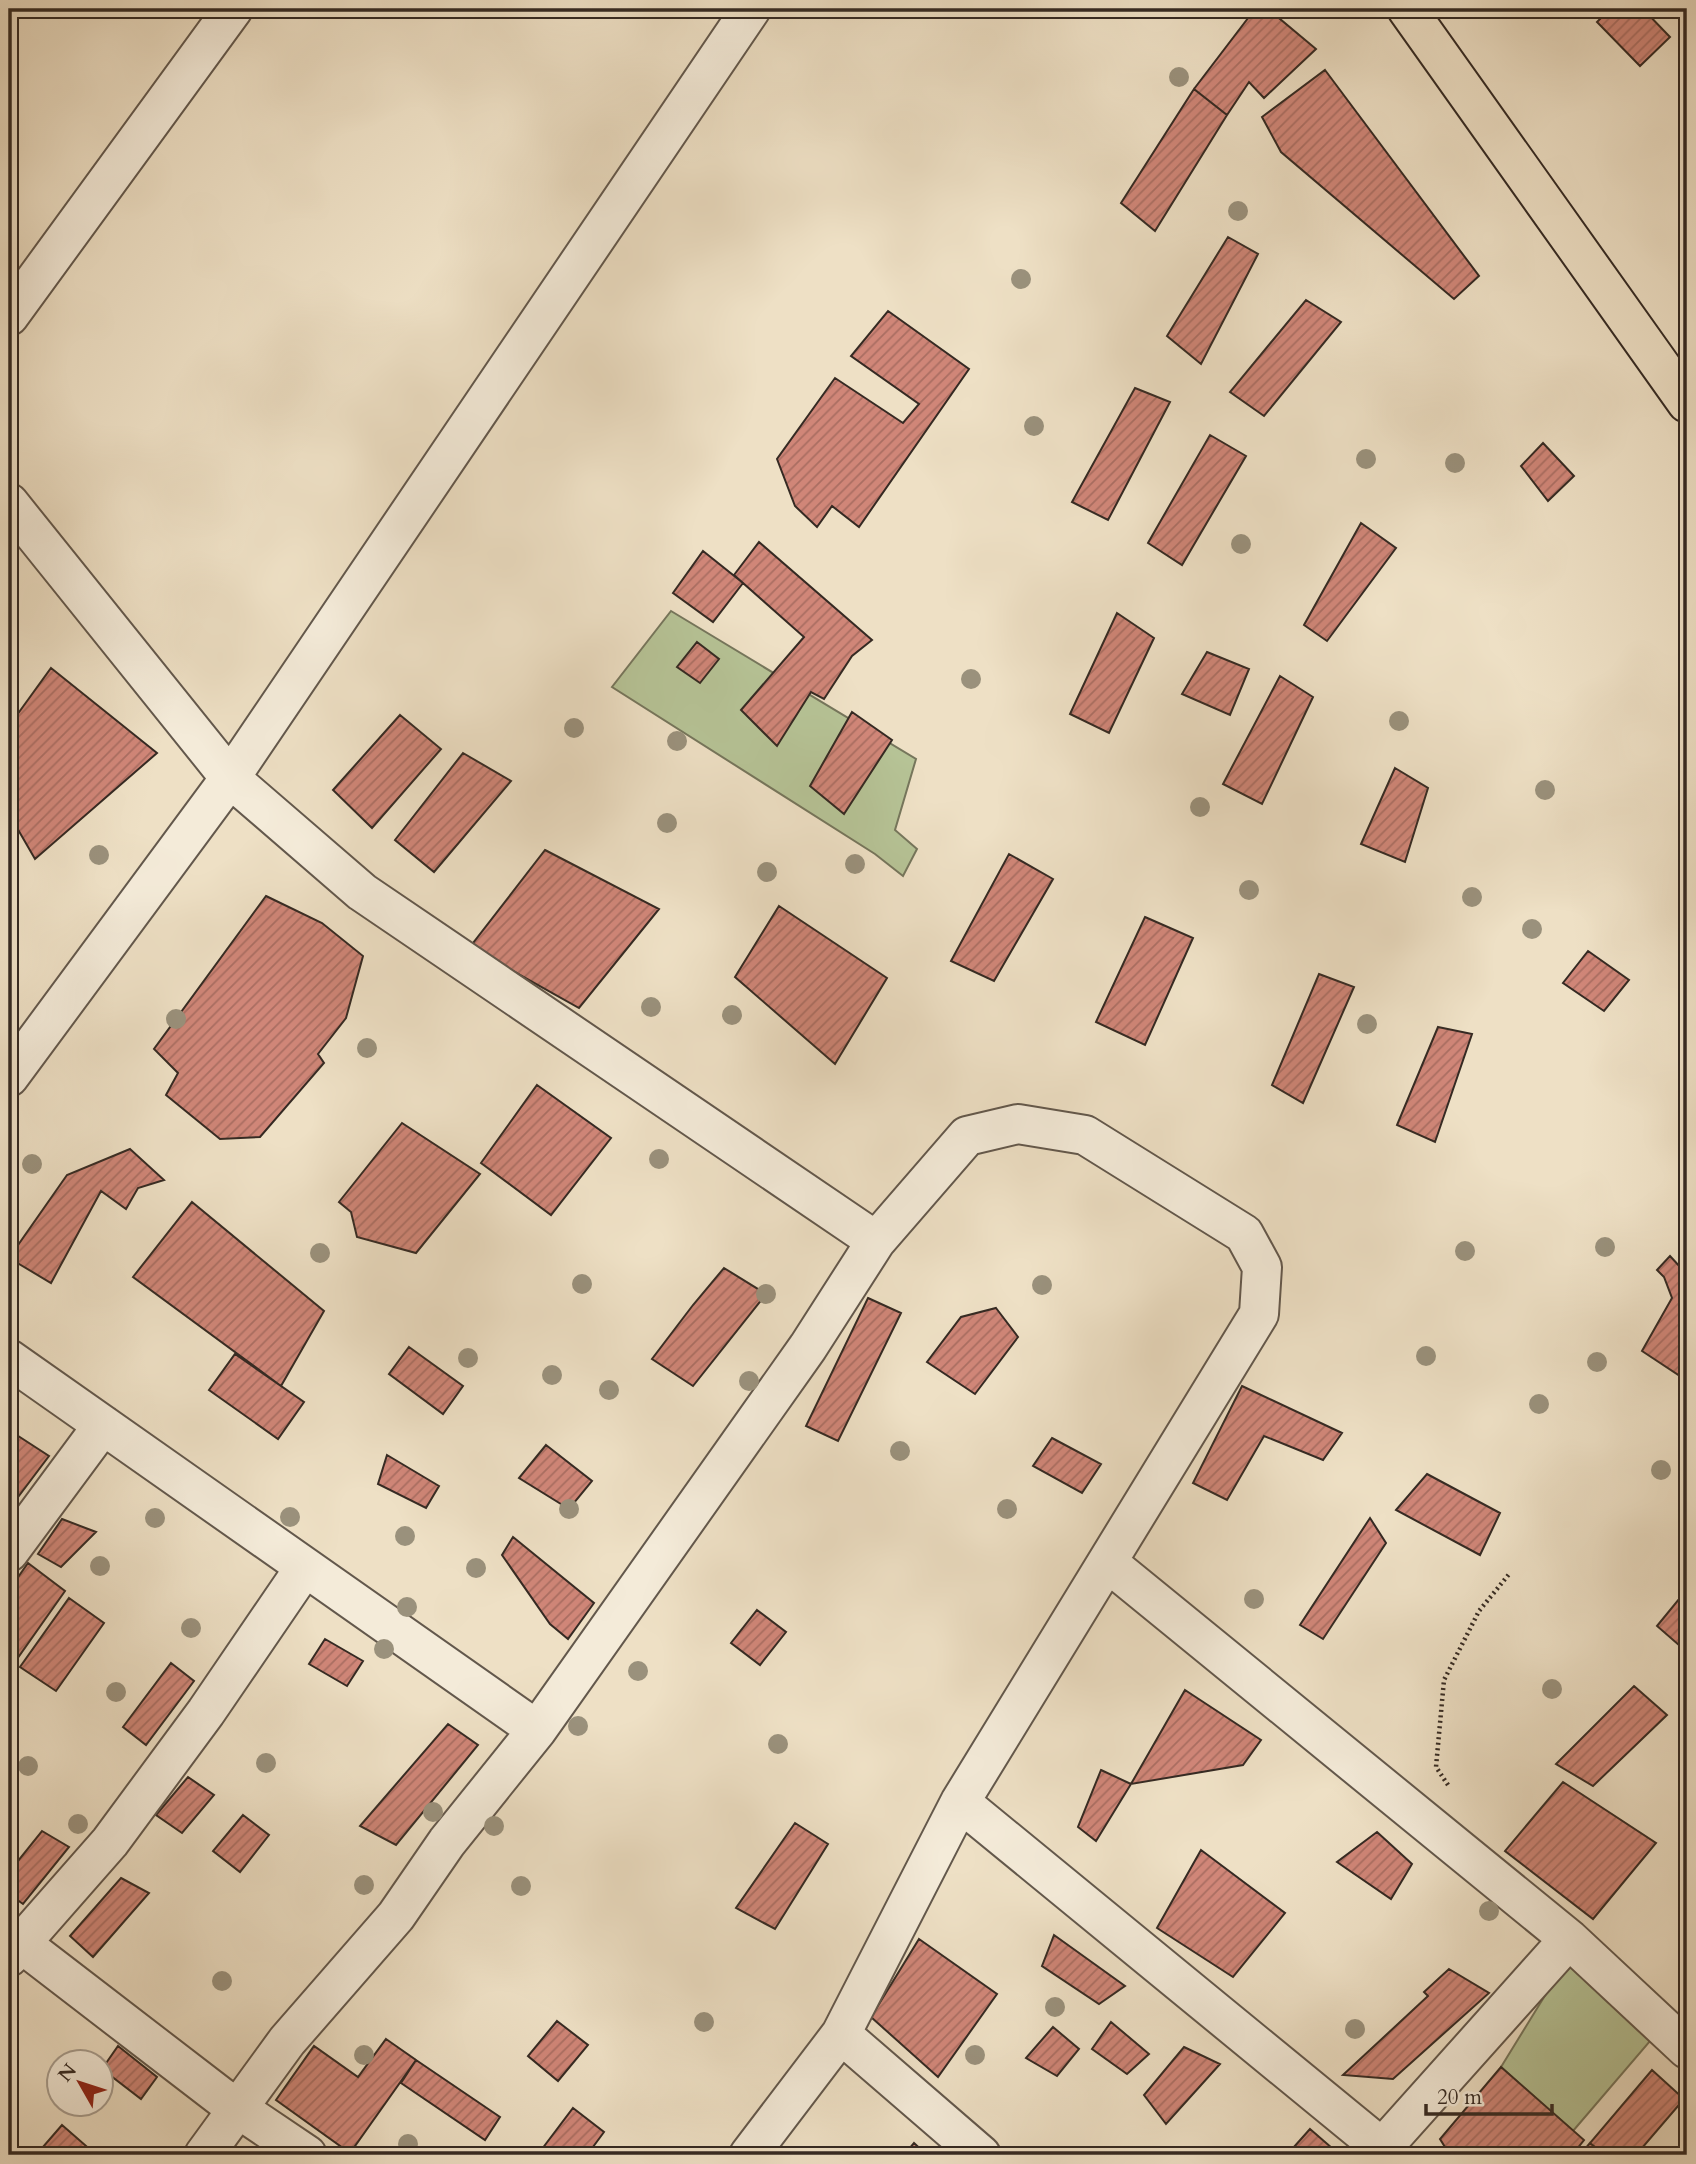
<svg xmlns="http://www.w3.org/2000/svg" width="1696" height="2164" font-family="Cardo,serif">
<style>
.green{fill:#b6c396;stroke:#76765c;stroke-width:2}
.building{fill:url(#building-hatch);stroke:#352a23;stroke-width:2}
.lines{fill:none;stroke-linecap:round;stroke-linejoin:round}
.minor-casing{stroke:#63584c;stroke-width:42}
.primary-casing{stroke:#352a23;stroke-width:42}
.path{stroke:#352a23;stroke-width:4.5;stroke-dasharray:2 3.5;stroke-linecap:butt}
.minor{stroke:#f4ebd9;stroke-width:38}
.primary{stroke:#eee0c5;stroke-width:38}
.tree{fill:#9a917c}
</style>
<defs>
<pattern id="building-hatch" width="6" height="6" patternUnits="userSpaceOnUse" patternTransform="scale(1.75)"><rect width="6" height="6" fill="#d08678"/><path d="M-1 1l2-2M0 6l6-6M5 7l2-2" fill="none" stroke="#aa6e62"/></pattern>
</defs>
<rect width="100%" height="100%" fill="#eee0c5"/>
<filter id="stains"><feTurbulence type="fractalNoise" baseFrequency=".00286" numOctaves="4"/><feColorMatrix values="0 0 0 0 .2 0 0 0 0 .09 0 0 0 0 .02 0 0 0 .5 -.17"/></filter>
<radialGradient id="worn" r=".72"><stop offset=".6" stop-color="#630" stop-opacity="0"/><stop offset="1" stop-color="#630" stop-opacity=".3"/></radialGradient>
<!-- green -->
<path class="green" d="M671,611L916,759L895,830L917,849L903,876L875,854L612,687Z
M1573,1950L1662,2027L1573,2131L1501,2067Z"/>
<!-- building -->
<path class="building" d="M1255,9H1268L1316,49L1264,98L1249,82L1227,115L1194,89Z
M1610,9H1643L1670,37L1640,66L1597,22Z
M1325,70L1479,276L1454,299L1281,152L1262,117Z
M1194,89L1227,115L1155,231L1121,203Z
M1228,237L1258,254L1201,364L1167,336Z
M1306,300L1341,322L1264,416L1230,392Z
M888,311L969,369L859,527L832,506L817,527L795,506L777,459L835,378L903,423L919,404L851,356Z
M1135,388L1170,402L1108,520L1072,502Z
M1210,435L1246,456L1182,565L1148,543Z
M1543,443L1574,476L1548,501L1521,466Z
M1361,523L1396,548L1327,641L1304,625Z
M759,542L872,640L852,656L824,699L811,692L777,746L741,710L804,637L734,575Z
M703,551L743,583L713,622L673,593Z
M1117,613L1154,638L1109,733L1070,714Z
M697,642L719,659L700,683L677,667Z
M1207,652L1249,669L1230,715L1182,694Z
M51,668L157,753L35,859L9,814V726Z
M1280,676L1313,697L1262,804L1223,784Z
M852,712L892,740L844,814L810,786Z
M400,715L441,749L372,828L333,790Z
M463,753L511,781L434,872L395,840Z
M1395,768L1428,788L1405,862L1361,844Z
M545,850L659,909L579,1008L470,947Z
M1009,854L1053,879L994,981L951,961Z
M266,896L322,923L363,956L346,1018L318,1054L324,1063L260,1137L220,1139L166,1095L178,1073L154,1049Z
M779,906L887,978L835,1064L735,977Z
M1145,917L1193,938L1145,1045L1096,1022Z
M1588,951L1629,980L1604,1011L1563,983Z
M1319,974L1354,987L1303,1103L1272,1085Z
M1438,1027L1472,1034L1435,1142L1397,1125Z
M537,1085L611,1138L551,1215L481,1163Z
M402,1123L480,1174L416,1253L357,1237L351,1212L339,1202Z
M130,1149L164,1180L138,1188L126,1209L101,1191L51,1283L9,1258L67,1175Z
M192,1202L324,1311L281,1386L133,1277Z
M1670,1256L1681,1268H1687V1365L1680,1376L1642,1351L1672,1298L1664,1277L1657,1270Z
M724,1268L766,1294L693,1386L652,1359L693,1305Z
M868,1298L901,1313L838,1441L806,1426Z
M996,1308L1018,1337L975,1394L927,1362L961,1317Z
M409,1347L463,1386L443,1414L389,1374Z
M235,1354L304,1402L278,1439L209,1390Z
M1242,1386L1342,1433L1323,1460L1264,1436L1227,1500L1193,1483Z
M9,1430L49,1456L9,1509Z
M1052,1438L1101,1464L1082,1493L1033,1466Z
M546,1445L592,1481L569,1509L519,1478Z
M387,1455L439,1486L426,1508L378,1484Z
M1427,1474L1500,1513L1480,1555L1396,1510Z
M1370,1518L1386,1543L1323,1639L1300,1625Z
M62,1519L96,1532L61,1567L38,1554Z
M513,1537L594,1603L568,1639L550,1624L502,1555Z
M28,1563L65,1591L17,1659L9,1653V1590Z
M69,1598L104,1623L56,1691L20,1667Z
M1679,1599L1687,1604V1652L1657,1626Z
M757,1610L786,1632L760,1665L731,1643Z
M325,1639L363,1661L347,1686L309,1664Z
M171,1663L194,1681L146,1745L123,1727Z
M1634,1686L1667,1715L1593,1786L1556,1764Z
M1185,1690L1261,1740L1243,1765L1131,1784Z
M448,1724L478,1745L396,1845L360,1826Z
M1101,1770L1131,1784L1096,1841L1078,1827Z
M188,1777L214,1795L182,1833L156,1815Z
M1563,1782L1656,1843L1593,1919L1505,1851Z
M243,1815L269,1835L240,1872L213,1851Z
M795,1823L828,1844L775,1929L736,1908Z
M42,1831L69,1847L23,1904L9,1894V1872Z
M1377,1832L1412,1864L1391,1899L1337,1862Z
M1201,1850L1285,1913L1233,1977L1157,1928Z
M121,1878L149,1893L93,1957L70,1936Z
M1054,1935L1125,1986L1099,2004L1042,1966Z
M919,1939L997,1994L938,2077L871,2017Z
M1449,1969L1489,1993L1393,2079L1343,2075L1428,1996L1424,1992Z
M557,2021L588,2045L558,2081L528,2056Z
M1111,2022L1149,2054L1127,2074L1092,2049Z
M1053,2027L1079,2049L1057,2076L1026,2058Z
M386,2039L416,2060L350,2153L276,2100L314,2046L358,2077Z
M118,2046L157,2077L141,2099L102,2069Z
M1184,2047L1220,2064L1166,2124L1144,2095Z
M416,2060L500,2117L485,2140L401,2083Z
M1501,2067L1584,2140L1572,2155H1450L1440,2139Z
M1652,2070L1684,2099L1636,2155H1605L1590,2143Z
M573,2108L604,2132L587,2155H550L542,2149Z
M62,2125L93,2152L90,2155H36Z
M1310,2129L1340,2155H1304L1294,2147Z
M914,2143L927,2155H904Z
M1590,2143L1605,2155H1580Z"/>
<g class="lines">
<defs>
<path id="minor" d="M9,316L233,9
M9,503L230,778L362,892L876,1241
M9,1077L230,778L751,9
M9,1359L537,1730
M9,1552L103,1425
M1107,1562L1569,1939
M960,1802L1382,2148L1569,1939L1687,2049
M9,1934L221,2097L307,2155
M9,1957L110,1842L206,1712L305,1567
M841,2034L981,2155
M204,2155L287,2041L396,1916L447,1842L537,1730L808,1347L876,1241L967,1136L1018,1124L1085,1135L1244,1234L1262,1267L1259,1314L960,1802L841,2034L749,2155"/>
<path id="primary" d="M1407,9L1687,403"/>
</defs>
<!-- minor casing -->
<use href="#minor" class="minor-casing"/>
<!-- primary casing -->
<use href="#primary" class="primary-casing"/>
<!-- path -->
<path class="path" d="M1448,1785L1436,1767L1444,1680L1479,1611L1510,1573"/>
<!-- minor -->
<use href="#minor" class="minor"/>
<!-- primary -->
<use href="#primary" class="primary"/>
</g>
<!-- trees -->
<g class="tree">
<circle cx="1179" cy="77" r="10"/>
<circle cx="1238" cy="211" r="10"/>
<circle cx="1021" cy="279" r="10"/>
<circle cx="1034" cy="426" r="10"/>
<circle cx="1366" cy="459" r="10"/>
<circle cx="1455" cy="463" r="10"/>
<circle cx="1241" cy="544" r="10"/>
<circle cx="971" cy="679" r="10"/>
<circle cx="1399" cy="721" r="10"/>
<circle cx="574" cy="728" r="10"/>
<circle cx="677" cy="741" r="10"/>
<circle cx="1545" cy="790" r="10"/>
<circle cx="1200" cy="807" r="10"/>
<circle cx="667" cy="823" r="10"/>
<circle cx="99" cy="855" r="10"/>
<circle cx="855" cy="864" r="10"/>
<circle cx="767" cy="872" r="10"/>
<circle cx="1249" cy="890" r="10"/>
<circle cx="1472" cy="897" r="10"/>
<circle cx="1532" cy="929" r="10"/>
<circle cx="651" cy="1007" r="10"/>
<circle cx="732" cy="1015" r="10"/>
<circle cx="176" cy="1019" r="10"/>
<circle cx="1367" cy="1024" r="10"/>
<circle cx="367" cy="1048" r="10"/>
<circle cx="659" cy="1159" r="10"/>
<circle cx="32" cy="1164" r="10"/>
<circle cx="1605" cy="1247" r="10"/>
<circle cx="1465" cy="1251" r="10"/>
<circle cx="320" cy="1253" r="10"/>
<circle cx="582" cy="1284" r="10"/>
<circle cx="1042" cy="1285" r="10"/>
<circle cx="766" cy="1294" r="10"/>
<circle cx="1426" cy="1356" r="10"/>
<circle cx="468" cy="1358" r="10"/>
<circle cx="1597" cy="1362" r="10"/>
<circle cx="552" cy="1375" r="10"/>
<circle cx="749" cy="1381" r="10"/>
<circle cx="609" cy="1390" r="10"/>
<circle cx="1539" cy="1404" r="10"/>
<circle cx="900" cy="1451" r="10"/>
<circle cx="1661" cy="1470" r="10"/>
<circle cx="569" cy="1509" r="10"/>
<circle cx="1007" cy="1509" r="10"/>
<circle cx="290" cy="1517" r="10"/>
<circle cx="155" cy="1518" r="10"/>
<circle cx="405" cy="1536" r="10"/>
<circle cx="100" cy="1566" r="10"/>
<circle cx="476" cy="1568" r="10"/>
<circle cx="1254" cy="1599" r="10"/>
<circle cx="407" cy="1607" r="10"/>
<circle cx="191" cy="1628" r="10"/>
<circle cx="384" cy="1649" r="10"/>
<circle cx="638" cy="1671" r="10"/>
<circle cx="1552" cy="1689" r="10"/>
<circle cx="116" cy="1692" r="10"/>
<circle cx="578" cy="1726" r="10"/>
<circle cx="778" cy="1744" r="10"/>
<circle cx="266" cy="1763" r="10"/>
<circle cx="28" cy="1766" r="10"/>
<circle cx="433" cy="1812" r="10"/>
<circle cx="78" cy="1824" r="10"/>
<circle cx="494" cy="1826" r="10"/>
<circle cx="364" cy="1885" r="10"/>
<circle cx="521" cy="1886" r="10"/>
<circle cx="1489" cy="1911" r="10"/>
<circle cx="222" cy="1981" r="10"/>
<circle cx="1055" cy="2007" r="10"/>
<circle cx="704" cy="2022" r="10"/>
<circle cx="1355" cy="2029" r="10"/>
<circle cx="364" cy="2055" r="10"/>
<circle cx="975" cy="2055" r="10"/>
<circle cx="408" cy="2144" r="10"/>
</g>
<!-- margin -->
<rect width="1696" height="2164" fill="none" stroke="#eee0c5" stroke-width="35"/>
<rect x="10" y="10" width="1675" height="2143" fill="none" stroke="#352a23" stroke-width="3.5"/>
<rect x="18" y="18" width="1661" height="2129" fill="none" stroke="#352a23" stroke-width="2"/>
<!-- north arrow -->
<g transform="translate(80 2083) rotate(309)"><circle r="33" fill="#f4ebd9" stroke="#a89e90" stroke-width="2"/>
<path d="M0-5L12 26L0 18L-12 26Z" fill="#8f2418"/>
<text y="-10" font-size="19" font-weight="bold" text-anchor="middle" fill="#352a23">N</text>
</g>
<!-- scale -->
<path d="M1426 2104v10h126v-10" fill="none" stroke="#352a23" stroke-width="3.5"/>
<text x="1437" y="2104" font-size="21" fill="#352a23" stroke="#f4ebd9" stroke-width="5" paint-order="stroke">20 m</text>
<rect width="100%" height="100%" filter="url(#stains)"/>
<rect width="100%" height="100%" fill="url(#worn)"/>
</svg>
